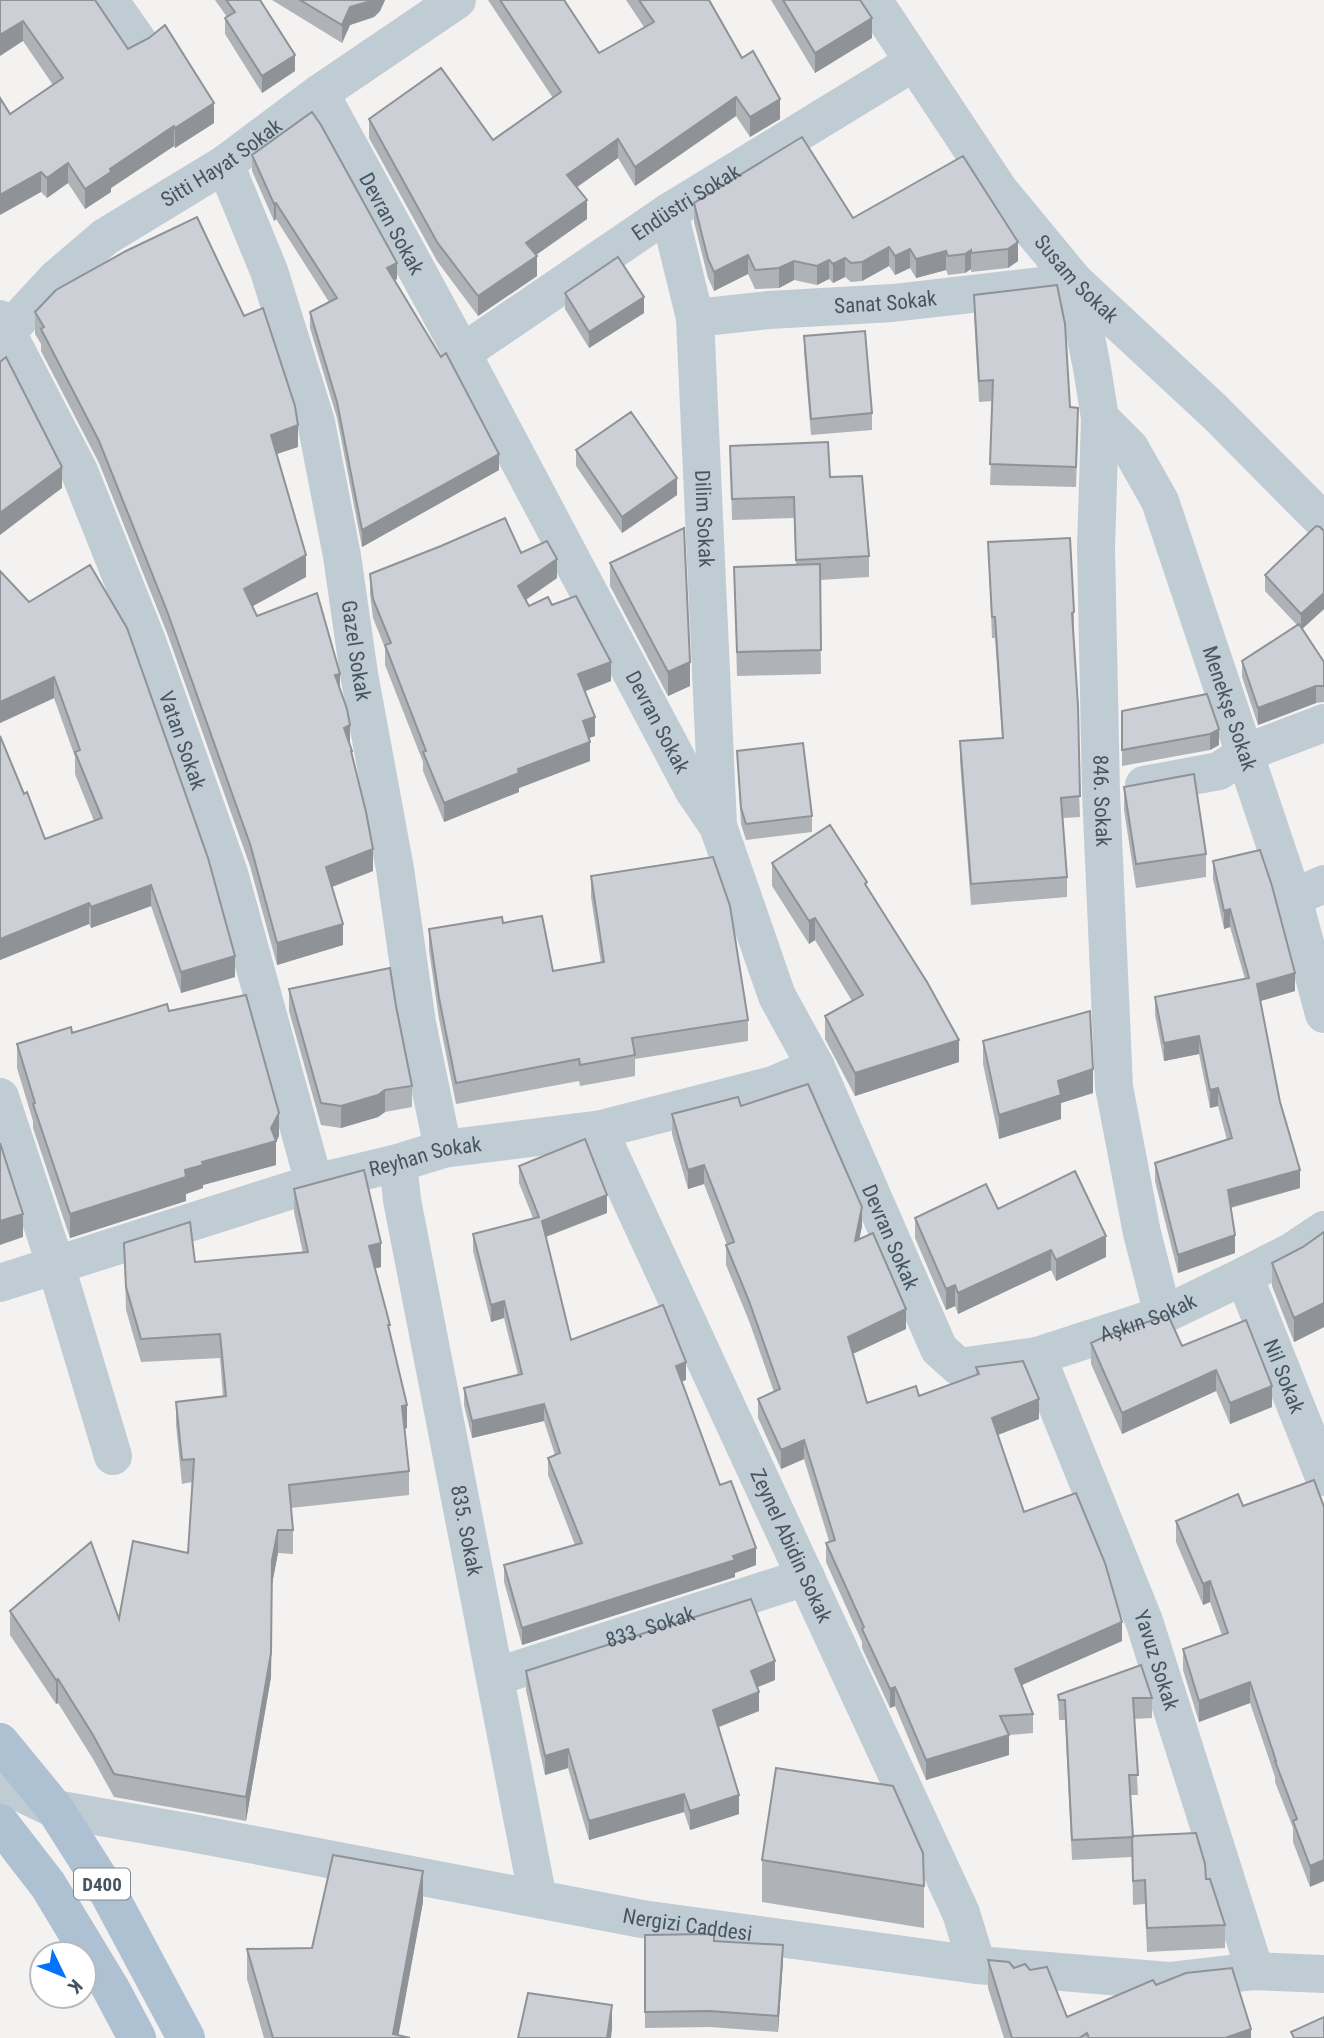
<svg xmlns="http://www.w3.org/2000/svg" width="1324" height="2038" font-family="'Roboto Condensed',sans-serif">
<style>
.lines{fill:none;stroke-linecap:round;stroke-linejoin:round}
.minor{stroke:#c0ccd4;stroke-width:38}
.tertiary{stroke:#c0ccd4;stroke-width:38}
.primary{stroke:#aec1d3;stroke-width:38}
.wall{fill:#afb3b8}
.shaded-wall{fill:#8f9296}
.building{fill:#ccd0d6;stroke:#8f9296;stroke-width:2}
.labels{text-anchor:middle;stroke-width:5;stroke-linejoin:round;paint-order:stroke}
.shield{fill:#fff;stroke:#7e8890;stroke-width:2}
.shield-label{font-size:19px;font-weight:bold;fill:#465561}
.street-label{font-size:21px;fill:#465561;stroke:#fff}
</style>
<rect width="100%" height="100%" fill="#f4f1f1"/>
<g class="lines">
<!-- minor -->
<g class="minor">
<path d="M109,0L137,40"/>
<path id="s1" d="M873,0L999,190L1075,282L1215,412L1324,522"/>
<path id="s2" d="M320,93L462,353L694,791L718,826L777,996L816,1067L939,1349L959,1367L1037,1356L1163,1315L1244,1276L1291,1252L1324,1230"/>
<path id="s3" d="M225,164L269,271L316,422L342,556L359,674L395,869L417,1023L443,1149"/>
<path id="s4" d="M669,212L695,318L718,826"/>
<path id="s5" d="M695,318L769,310L893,303L1075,282L1092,368L1100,418L1096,548L1101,792L1114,1087L1142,1233L1163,1315"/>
<path id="s6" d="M0,319L79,471L147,641L229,873L314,1183"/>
<path id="s7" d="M0,342L7,332L57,278L105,237L225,164L320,93L457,0"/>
<path id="s8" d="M462,353L669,212L914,62"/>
<path id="s9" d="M1100,418L1130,448L1160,501L1293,898L1324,1014"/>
<path d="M1144,785L1219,771L1245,753L1324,723"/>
<path d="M1293,898L1324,884"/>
<path id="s10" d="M602,1129L606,1146L961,1913L977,1965"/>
<path id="s11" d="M398,1163L402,1200L538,1899"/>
<path d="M56,1266L113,1456"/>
<path id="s12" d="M1244,1276L1324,1477"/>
<path id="s13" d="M0,1283L314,1183L398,1163L443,1149L602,1129L773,1085L816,1067"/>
<path id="s14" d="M1037,1356L1144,1621L1255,1971"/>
<path id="s15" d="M495,1677L806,1577"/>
</g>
<!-- tertiary -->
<g class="tertiary">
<path d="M0,1097L56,1266"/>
<path id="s16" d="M0,1783L55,1809L192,1833L642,1919L977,1965L1169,1981L1255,1971L1324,1974"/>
</g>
<!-- primary -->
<path class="primary" d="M0,1742L55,1809L109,1894L186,2038
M0,1823L48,1885L111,1989L137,2038"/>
</g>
<!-- wall -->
<path class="wall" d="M0,0L128,49L214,123L175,148L174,146L111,188V192L85,209L68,183L47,198L41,192L10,114L53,85L23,41Z
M215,0H260L295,71L262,93L225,34V18L227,17Z
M272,0H385L380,11L374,17L350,25L342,43Z
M488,0H564L599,53L644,27L626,0H709L742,58L780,119L750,137L736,116L635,186L618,158L577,187L587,219L536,255L537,276L478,316L437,261L369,138V119L493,140L553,98Z
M771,0H860L872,38L815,73Z
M252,155L397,279L394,280L499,470L362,547L337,418L310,328V312L329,302L276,219L274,221L252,171Z
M963,156L1018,261L1008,268L971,272V269L965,273L948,275L946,270L916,278L910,268L895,275L889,266L862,281L851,282L845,277L833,283L829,279L817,285L794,280L779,288L755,289L748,274L714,291L708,278L694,222V203L853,218Z
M565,293L644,313L589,348L565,309Z
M974,295L1070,407L1078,428L1076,487L990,485L993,401L979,402L974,316Z
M35,312L298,447L276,454L306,577L252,606L257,616L340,690L373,871L332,887L343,945L277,965L250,866L167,633L99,463L41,351V344L35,334Z
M804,336L872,413V430L811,435L804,352Z
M730,446L830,477L869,556V577L820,580L821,674L737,676L734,567L796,565L794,518L732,520Z
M576,450L677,495L622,533L576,466Z
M1324,531V609L1302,629L1324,662V702L1316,703L1258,725L1242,677V661L1297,625L1265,591V575Z
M988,542L1074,612V633H1073L1080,817L1063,818L1067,877V897L971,905L960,761V741L1002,738L995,638H992Z
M521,553L557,578L526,600L529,606L552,605L611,681L585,691L595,736L589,738L590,761L519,788V792L444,822L423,771V762L385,665V648L373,618L370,594V574Z
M610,563L690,686L668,696L610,586Z
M0,571L235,977L181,993L151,906L91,928L89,924L0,960V736L24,794L45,839L94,821L75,774V757L54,698L0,723Z
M1207,694L1219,745L1210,750L1122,766V711Z
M737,751L812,816V832L746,840L741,824Z
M1124,787L1206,854V877L1136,888L1124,810Z
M1213,861L1295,991L1260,1001L1280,1102L1300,1188L1231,1208L1235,1253L1178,1273L1155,1181V1163L1227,1140L1218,1106L1210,1108L1199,1054L1164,1061L1155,1015V997L1245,979L1230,927L1224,929L1213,879Z
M772,863L867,886L959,1062L855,1096L825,1039V1016L852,1001L815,940L809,944L772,886Z
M591,876L748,1020V1041L635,1059V1076L580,1086L579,1081L456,1104L439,1019L429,950V929L503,923L553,971L601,963L591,897Z
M289,989L396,1006L412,1086V1107L385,1112L378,1117L341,1128L321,1125L289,1011Z
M169,1011L279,1136L276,1142V1165L203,1185V1188L186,1194V1201L70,1238L33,1128V1121L17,1068V1044Z
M983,1041L1093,1093L1061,1103V1119L999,1139L983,1064Z
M741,1106L862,1226L859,1239L906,1329L853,1354L867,1403L919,1396L976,1375V1367L1039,1419L998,1435L1024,1512L1122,1641L1022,1685L1033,1714V1733L1009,1735V1755L926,1780L895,1706L890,1708L862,1648V1642L826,1562V1543L829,1541L804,1459L781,1469L758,1418V1399L774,1392L749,1321L726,1265V1245H727L704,1184L688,1189L672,1134V1114Z
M519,1166L607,1213L546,1237L571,1340L686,1380L682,1381L720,1485L756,1565L735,1573V1577L522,1645L504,1582V1565L575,1545L548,1475V1458L555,1455L544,1421L472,1438L464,1405V1388L518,1375L504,1318L491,1322L473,1251V1234L533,1218L519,1183Z
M294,1189L381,1267L375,1268L390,1331L407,1428L404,1429L409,1471V1495L291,1508L293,1530V1554L278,1553L272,1584L271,1677L246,1821L114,1797L93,1759L58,1703L56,1704L10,1635V1611L119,1619L188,1553L192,1482L182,1484L176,1425V1402L223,1397L220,1358L141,1362L126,1310L124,1243L195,1262L303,1253L294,1212Z
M998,1209L1106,1257L1056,1281L1051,1270L958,1314L955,1306L946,1310L915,1238V1218Z
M1324,1232V1327L1294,1342L1272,1286V1263L1303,1247Z
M1091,1343L1182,1346L1272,1407L1230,1424L1216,1391L1122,1434L1091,1364Z
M1314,1480L1310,1887L1293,1842V1828L1275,1782V1777L1250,1703L1199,1722L1183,1670V1649L1222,1635L1210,1602L1203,1605L1176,1542V1521L1243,1506Z
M526,1671L775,1680L757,1687L759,1711L719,1727L739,1814L690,1830L684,1812L589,1840L568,1768L545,1775L526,1690Z
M1058,1695L1152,1698V1718L1134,1719L1138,1795H1130L1133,1836L1206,1879L1225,1925V1948L1147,1952L1145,1904L1133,1905L1132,1857L1072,1860L1065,1720H1059Z
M762,1860L924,1886V1928L762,1902Z
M423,1902L398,2035L410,2038H264L247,1979V1949L312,1948Z
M645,1935L714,1941L783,1961L778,2032L710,2027L645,2028Z
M988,1960L1014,1968L1067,2017L1156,1985L1251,2038H1004L988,1988Z"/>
<!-- shaded-wall -->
<path class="shaded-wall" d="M374,0H385L380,11L374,17L350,25L342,43V25L350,7Z
M872,18V38L815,73V53Z
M23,21V41L0,56V35Z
M295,55V71L262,93V76Z
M736,97V116L635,186V167Z
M780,99V119L750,137V117Z
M214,103V123L175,148V128Z
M174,126V146L111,188V192L85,209V189L110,169Z
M618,139V158L567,194V175Z
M68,163V183L47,198V178Z
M41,172V192L0,215V195Z
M587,200V219L526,262V243Z
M276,203V219L274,221V204Z
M1018,242V261L1008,268V249Z
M889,247V266L862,281V262Z
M910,249V268L895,275V256Z
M971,250V269L965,273V254Z
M946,251V270L916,278V259Z
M748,255V274L714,291V272Z
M537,256V276L478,316V296Z
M845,258V277L833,283V264Z
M829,260V279L817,285V266Z
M794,261V280L779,288V268Z
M397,263V279L387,284V268Z
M644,297V313L589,348V332Z
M298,425V447L271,456V435Z
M499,454V470L362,547V530Z
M62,467V488L0,535V513Z
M677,478V495L622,533V517Z
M306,555V577L244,611V589Z
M557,559V578L518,605V586Z
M1324,593V609L1301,630V614Z
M611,662V681L578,694V674Z
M690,662V686L668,696V672Z
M340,674V695L335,675Z
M54,677V698L0,723V702Z
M1316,686V703L1258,725V708Z
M595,717V736L583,740V721Z
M350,725V747L344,728Z
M1219,729V745L1210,750V734Z
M590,742V761L519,788V792L444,822V803L518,769Z
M373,849V871L326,889V867Z
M151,885V906L91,928V907Z
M89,903V924L0,960V939Z
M1230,909V927L1224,929V911Z
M815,918V940L809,944V921Z
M343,924V945L277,965V943Z
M235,956V977L181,993V972Z
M1295,973V991L1257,1002V984Z
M1199,1036V1054L1164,1061V1043Z
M959,1040V1062L855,1096V1073Z
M1093,1069V1093L1061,1103V1119L999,1139V1115L1058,1081Z
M1218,1088V1106L1210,1108V1090Z
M385,1090V1112L378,1117L341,1128V1106Z
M279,1113V1136L276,1142V1165L203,1185V1188L186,1194V1201L70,1238V1214L185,1170L271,1128Z
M704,1165V1184L688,1189V1170Z
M1300,1170V1188L1228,1208V1190Z
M607,1195V1213L542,1238V1221Z
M862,1207V1226L855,1260V1241Z
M23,1214V1237L0,1245V1221Z
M1235,1235V1253L1178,1273V1255Z
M1106,1236V1257L1056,1281V1260Z
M381,1243V1267L369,1270V1246Z
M1051,1250V1270L958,1314V1293Z
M955,1285V1306L946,1310V1289Z
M504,1301V1318L491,1322V1305Z
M1324,1303V1327L1294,1342V1318Z
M906,1309V1329L848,1356V1337Z
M686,1362V1380L676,1383V1366Z
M1216,1370V1391L1122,1434V1413Z
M1272,1386V1407L1230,1424V1403Z
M1039,1399V1419L992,1437V1418Z
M544,1404V1421L472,1438V1421Z
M407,1405V1428L402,1430V1406Z
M804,1440V1459L781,1469V1450Z
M278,1530V1553L272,1584L271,1677L246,1821V1797L272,1560Z
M756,1548V1565L735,1573V1577L522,1645V1628Z
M1210,1581V1602L1203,1605V1584Z
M1122,1622V1641L1015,1688V1669Z
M775,1661V1680L751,1690V1671Z
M58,1679V1703L56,1704V1680Z
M1250,1682V1703L1199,1722V1701Z
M895,1687V1706L890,1708V1689Z
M759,1692V1711L713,1729V1710Z
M1009,1735V1755L926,1780V1760Z
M568,1749V1768L545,1775V1756Z
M684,1794V1812L589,1840V1821Z
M739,1795V1814L690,1830V1811Z
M1324,1860V1881L1310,1887V1866Z
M423,1871V1902L398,2038L393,2034Z
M783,1945V1961L778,2032V2016Z
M612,2005V2029L611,2038H607Z
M1251,2029V2038H1225Z"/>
<!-- building -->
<path class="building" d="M0,0H95L128,49L149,38L165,25L214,103L175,128L174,126L110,169L111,172L85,189L68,163L47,178L41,172L0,195V98L10,114L63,78L23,21L0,35Z
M226,0H260L295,55L262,76L225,18L235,12Z
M300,0H374L350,7L342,25Z
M500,0H564L599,53L654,22L639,0H709L742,58L753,51L780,99L750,117L736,97L635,167L618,139L567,175L587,200L526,243L537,256L478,296L437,242L369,119L441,68L493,140L561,92Z
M783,0H860L872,18L815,53Z
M312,112L321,125L397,263L387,268L441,357L446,353L499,454L362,530L337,402L310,312L337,298L276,203L274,204L252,155Z
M802,137L853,218L963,156L1018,242L1008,249L971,253V250L965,254L948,256L946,251L916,259L910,249L895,256L889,247L862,262L851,263L845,258L833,264L829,260L817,266L794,261L779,268L755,270L748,255L714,272L708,259L694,203Z
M197,217L244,316L263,308L295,406L298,425L271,435L306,555L244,589L257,616L317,593L340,674L335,675L347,709L350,725L344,728L352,751H351L366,812L373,849L326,867L343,924L277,943L250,844L167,611L99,441L41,329L44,327L35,312L56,290L126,251Z
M618,257L644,297L589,332L565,293Z
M1057,285L1065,324L1070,407L1078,408L1076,467L990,464L993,380L979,381L974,295Z
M865,331L872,413L811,419L804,336Z
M6,357L62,467L0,513V362Z
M631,412L677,478L622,517L576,450Z
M828,442L830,477L862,476L869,556L796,560L794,497L732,499L730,446Z
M505,518L521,553L547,541L557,559L518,586L529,606L548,597L552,605L576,596L611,662L578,674L595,717L583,721L590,742L518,769L519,773L444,803L423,752L426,751L385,645L391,643L373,599L370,574L441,546Z
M1316,526L1320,527L1324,531V593L1301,614L1265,575Z
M684,528L690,662L668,672L610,563Z
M1070,538L1074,612L1072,613L1078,706L1080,796L1061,798L1067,877L971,884L960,741L1003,738L995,617H992L988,542Z
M820,564L821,650L737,652L734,567Z
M90,565L127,628L208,858L235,956L181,972L151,885L91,907L89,903L0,939V736L24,794L27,792L45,839L102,818L75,752L80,750L54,677L0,702V571L29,602Z
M1299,624L1324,662V686H1316L1258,708L1242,661Z
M1207,694L1219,729L1210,734L1122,750V711Z
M803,743L812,816L746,824L741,808L737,751Z
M1194,774L1206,854L1136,864L1124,787Z
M830,825L867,882L865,884L927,982L959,1040L855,1073L825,1016L863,995L815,918L809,921L772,863Z
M1260,850L1272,886L1295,973L1257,984L1280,1102L1300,1170L1228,1190L1235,1235L1178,1255L1155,1163L1232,1138L1218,1088L1210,1090L1199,1036L1164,1043L1155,997L1249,978L1230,909L1224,911L1213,861Z
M713,857L730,906L748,1020L632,1038L635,1055L580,1065L579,1059L456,1083L439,998L429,929L502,917L503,923L542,916L553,971L604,962L591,876Z
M390,968L396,1006L412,1086L385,1090L378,1095L341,1106L321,1103L289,989Z
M246,995L279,1113L271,1128L276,1141L202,1162L203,1165L185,1170L186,1177L70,1214L33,1104L35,1103L17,1044L71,1027L72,1033L167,1004L169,1011Z
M1090,1011L1093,1069L1058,1081L1061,1095L999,1115L983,1041Z
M808,1084L862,1207L855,1241L873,1233L906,1309L848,1337L867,1403L916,1386L919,1396L979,1374L976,1367L1023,1361L1039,1399L992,1418L1024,1512L1076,1493L1105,1563L1122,1622L1015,1669L1033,1714L1000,1716L1009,1735L926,1760L895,1687L890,1689L862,1629L864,1627L826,1543L835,1540L804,1440L781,1450L758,1399L780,1389L749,1301L726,1245L734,1242L704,1165L688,1170L672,1114L738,1097L741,1106Z
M585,1139L607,1195L542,1221L571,1340L663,1305L686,1362L676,1366L720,1485L731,1481L756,1548L733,1556L735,1560L522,1628L504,1565L582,1543L548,1458L560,1453L544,1404L472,1421L464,1388L522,1374L504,1301L491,1305L473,1234L539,1217L519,1166Z
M0,1143L23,1214L0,1221Z
M364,1170L381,1243L369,1246L390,1325H388L407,1405L402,1406L409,1471L289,1485L293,1530H278L272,1560L271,1653L246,1797L114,1774L93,1735L58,1679L56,1680L10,1611L91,1542L119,1619L133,1541L188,1553L194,1459L182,1460L176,1402L226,1396L220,1334L141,1339L126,1287L124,1243L190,1222L195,1262L308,1252L294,1189Z
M1075,1171L1106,1236L1056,1260L1051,1250L958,1293L955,1285L946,1289L915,1218L986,1184L998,1209Z
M1324,1232V1303L1294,1318L1272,1263L1303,1247Z
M1168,1315L1182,1346L1246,1320L1272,1386L1230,1403L1216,1370L1122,1413L1091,1343L1106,1336Z
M1314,1480L1324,1507V1860L1310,1866L1293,1821L1297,1819L1275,1761H1276L1250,1682L1199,1701L1183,1649L1228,1633L1210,1581L1203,1584L1176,1521L1238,1494L1243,1506Z
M751,1599L775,1661L751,1671L759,1692L713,1710L739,1795L690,1811L684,1794L589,1821L568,1749L545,1756L526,1671Z
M1141,1665L1152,1698H1133L1138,1775H1129L1133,1837L1072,1840L1065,1700H1059L1058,1695Z
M776,1768L893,1786L923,1853L924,1886L762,1860Z
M1196,1833L1205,1864L1206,1879H1210L1225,1925L1147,1928L1145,1880L1133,1881L1132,1836Z
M333,1855L423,1871L393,2034L410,2038H273L247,1949L312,1948Z
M709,1934L714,1935V1941L783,1945L778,2016L710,2011L645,2012V1935Z
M988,1960L1009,1962L1014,1968L1025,1964L1030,1970L1047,1967L1067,2017L1153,1980L1156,1985L1186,1973L1232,1968L1251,2029L1225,2038H1089L1087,2033L1079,2038H1012Z
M528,1993L612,2005L607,2038H518Z
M1324,2017V2038H1294L1291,2032Z"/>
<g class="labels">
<!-- shield labels -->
<rect class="shield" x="74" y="1868.5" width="56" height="31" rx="5"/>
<g class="shield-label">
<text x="102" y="1891">D400</text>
</g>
<!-- street labels -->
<g class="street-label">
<text dy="7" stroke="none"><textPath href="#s7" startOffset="287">Sitti Hayat Sokak</textPath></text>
<text dy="7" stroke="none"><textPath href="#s8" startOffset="270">Endüstri Sokak</textPath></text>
<text dy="7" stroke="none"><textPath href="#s2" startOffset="149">Devran Sokak</textPath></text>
<text dy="7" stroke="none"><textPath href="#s1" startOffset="346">Susam Sokak</textPath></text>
<text dy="7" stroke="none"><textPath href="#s5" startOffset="191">Sanat Sokak</textPath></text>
<text dy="7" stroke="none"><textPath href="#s4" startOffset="310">Dilim Sokak</textPath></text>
<text dy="7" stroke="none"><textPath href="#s3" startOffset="506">Gazel Sokak</textPath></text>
<text dy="7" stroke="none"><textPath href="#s9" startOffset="322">Menekşe Sokak</textPath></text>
<text dy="7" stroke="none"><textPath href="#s2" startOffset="714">Devran Sokak</textPath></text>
<text dy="7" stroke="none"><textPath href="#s6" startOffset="460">Vatan Sokak</textPath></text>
<text dy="7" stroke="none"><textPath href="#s5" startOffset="903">846. Sokak</textPath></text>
<text dy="7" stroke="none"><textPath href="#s13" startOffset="444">Reyhan Sokak</textPath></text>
<text dy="7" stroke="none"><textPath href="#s2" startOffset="1281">Devran Sokak</textPath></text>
<text dy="7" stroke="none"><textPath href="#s2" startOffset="1626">Aşkın Sokak</textPath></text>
<text dy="7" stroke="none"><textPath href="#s12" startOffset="108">Nil Sokak</textPath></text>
<text dy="7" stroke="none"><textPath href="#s11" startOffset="374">835. Sokak</textPath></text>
<text dy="7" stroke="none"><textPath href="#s10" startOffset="458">Zeynel Abidin Sokak</textPath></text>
<text dy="7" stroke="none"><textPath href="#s15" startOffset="163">833. Sokak</textPath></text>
<text dy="7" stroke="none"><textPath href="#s14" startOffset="327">Yavuz Sokak</textPath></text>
<text dy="7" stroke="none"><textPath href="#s16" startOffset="704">Nergizi Caddesi</textPath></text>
</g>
</g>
<!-- north arrow -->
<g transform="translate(63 1975) rotate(133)"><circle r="33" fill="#ffffff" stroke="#b5bbc0" stroke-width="2"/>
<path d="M0-5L12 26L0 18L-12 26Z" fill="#0373fc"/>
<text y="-10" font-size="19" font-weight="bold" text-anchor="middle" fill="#465561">K</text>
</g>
</svg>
